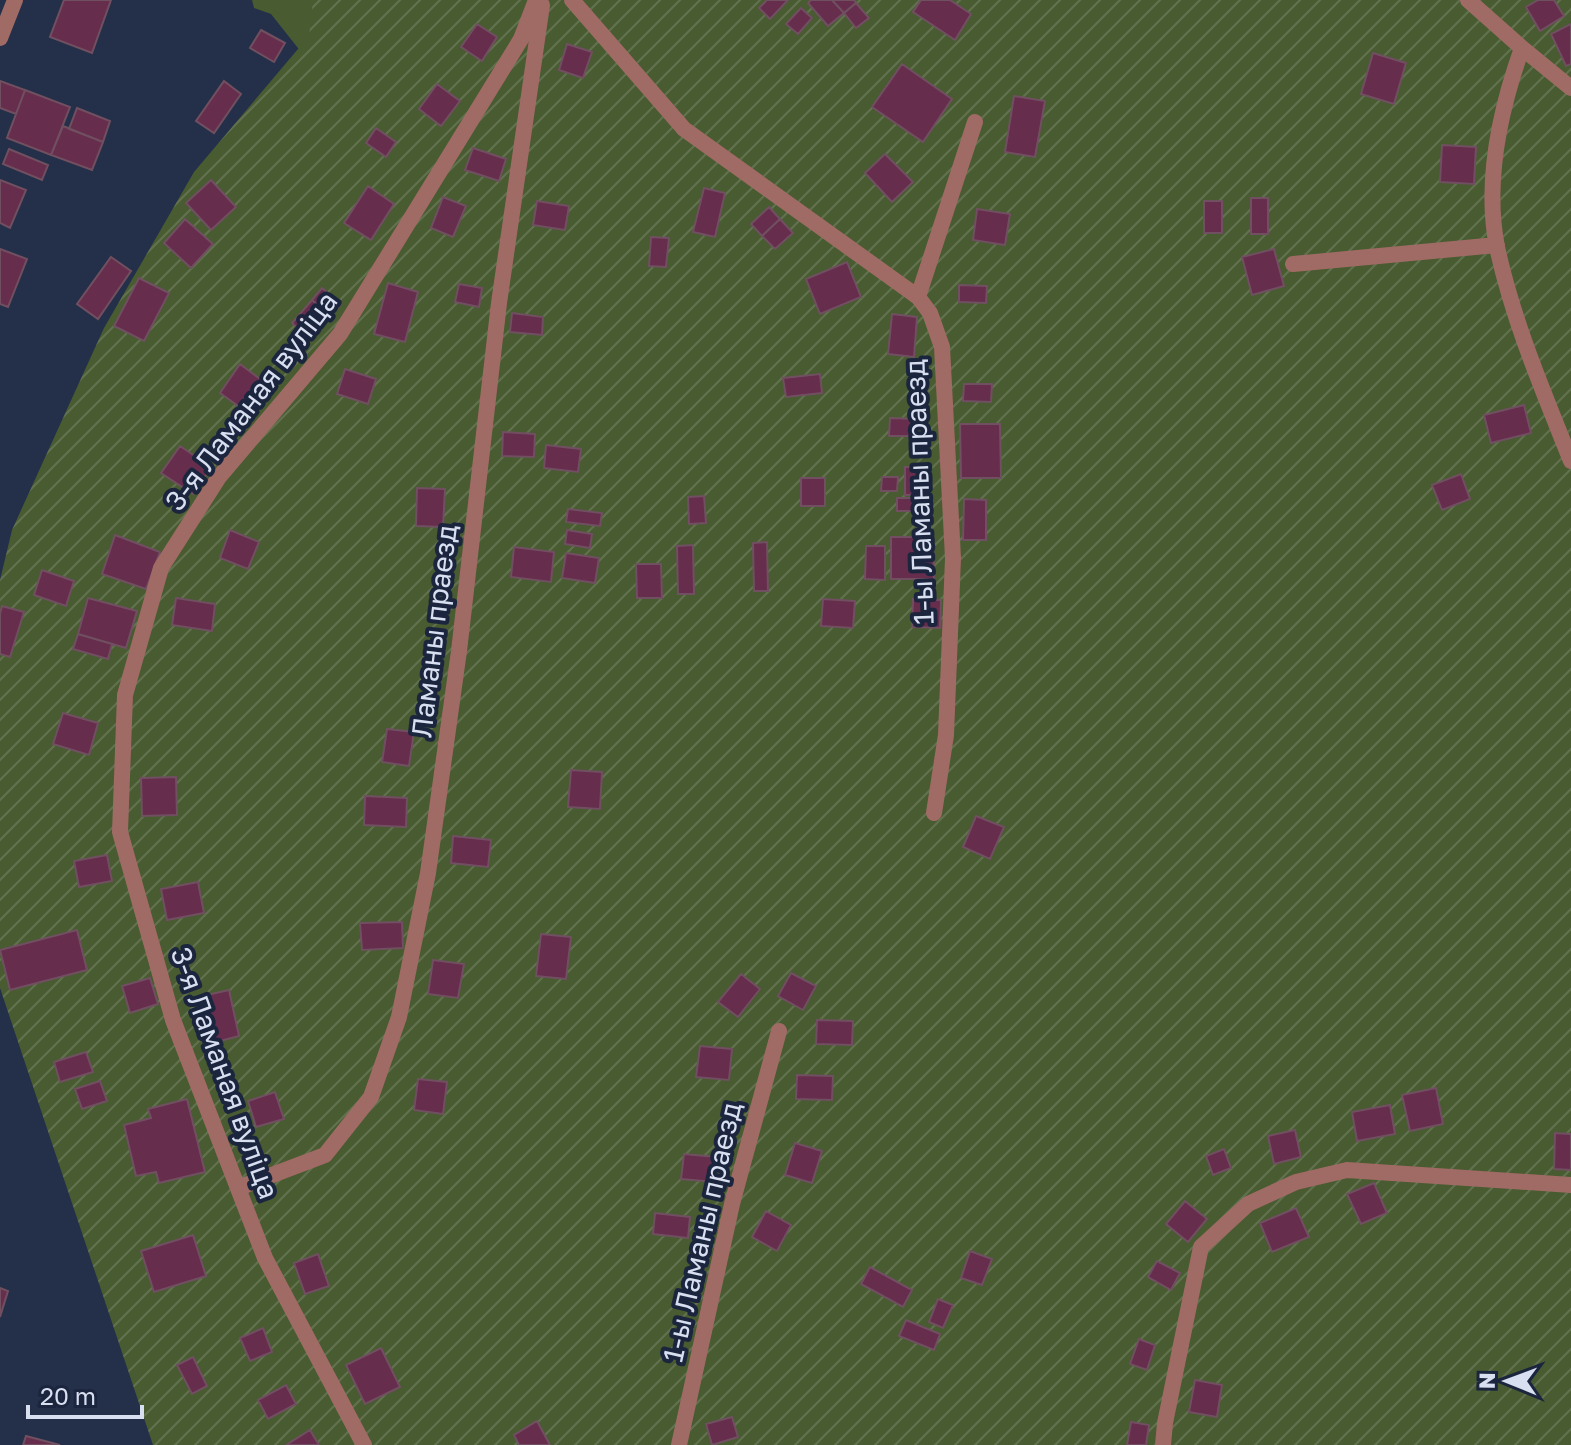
<svg xmlns="http://www.w3.org/2000/svg" width="1571" height="1445" font-family="'Golos Text',sans-serif">
<style>
.grass{fill:#485b31}
.garden{fill:url(#garden-furrows)}
.building{fill:#672d4d;stroke:#705060;stroke-width:2}
.lines{fill:none;stroke-linecap:round;stroke-linejoin:round}
.lane{stroke:#a06b65;stroke-width:16}
.street{stroke:#a06b65;stroke-width:16}
.labels{text-anchor:middle;stroke-width:8;stroke-linejoin:round;paint-order:stroke}
.street-label{font-size:28px;fill:#d7dff0;stroke:#1b253e}
</style>
<defs>
<pattern id="garden-furrows" width="10" height="10" patternUnits="userSpaceOnUse" patternTransform="scale(2)"><rect width="10" height="10" fill="#485b31"/><path d="M-1 1l2-2M0 10L10 0M9 11l2-2" fill="none" stroke="#62724f"/></pattern>
</defs>
<rect width="100%" height="100%" fill="#242f49"/>
<!-- grass -->
<path class="grass" d="M252,0H395L305,57L271,14L254,8Z"/>
<!-- garden -->
<path class="garden" d="M313,0H1571V1445H153L0,988V580L12,530L104,328L194,172L309,36Z"/>
<!-- building -->
<path class="building" d="M64,0H111L92,53L50,37Z
M767,0H788L770,19L759,8Z
M811,0H832L844,13L828,26L808,3Z
M832,0H854L856,3L844,13Z
M921,0H950L971,14L955,40L913,12Z
M1538,0H1554L1564,16L1540,31L1526,7Z
M856,3L869,18L856,28L844,13Z
M801,8L812,18L798,34L786,24Z
M477,24L497,37L482,61L461,47Z
M1571,24V64L1566,66L1551,34Z
M261,30L285,43L274,62L250,48Z
M567,44L592,52L583,78L559,70Z
M1373,53L1406,63L1394,104L1361,94Z
M902,64L952,99L923,142L872,107Z
M0,81L25,90L16,114L0,108Z
M224,81L241,94L214,133L196,121Z
M437,84L460,101L441,126L419,109Z
M25,90L70,107L51,155L7,138Z
M1014,96L1045,101L1035,157L1005,152Z
M77,108L110,121L103,142L69,129Z
M63,126L103,142L92,170L51,155Z
M376,128L396,142L386,157L366,143Z
M1442,145L1476,147L1474,184L1440,182Z
M473,148L506,159L499,181L465,170Z
M9,149L48,165L42,180L3,164Z
M885,154L913,182L892,202L865,173Z
M0,180L26,190L10,228L0,223Z
M211,180L236,207L211,230L186,203Z
M368,186L394,204L371,240L344,223Z
M704,188L725,193L715,237L693,232Z
M443,197L466,206L453,237L431,228Z
M1251,198H1268V234H1251Z
M537,201L569,206L565,230L533,225Z
M1204,201H1222V233H1204Z
M769,207L780,219L762,236L751,224Z
M977,209L1010,214L1005,245L973,240Z
M185,219L213,244L191,268L164,243Z
M780,219L793,233L775,249L762,236Z
M651,237L669,238L666,267L649,266Z
M0,249L27,259L8,307L0,304Z
M1274,249L1284,286L1252,295L1242,257Z
M111,257L131,271L98,319L77,304Z
M847,262L861,297L820,314L806,279Z
M139,278L169,293L144,341L114,326Z
M388,283L418,292L405,342L374,334Z
M459,284L482,288L479,307L455,302Z
M959,285L987,286L986,303L959,302Z
M322,288L341,304L330,316L312,300Z
M312,300L330,316L310,339L292,323Z
M512,313L543,317L542,335L510,332Z
M892,314L917,317L914,357L888,354Z
M240,364L268,385L248,413L220,393Z
M345,369L376,379L368,404L337,394Z
M820,374L822,393L786,397L783,378Z
M964,384H992L991,402L963,401Z
M1524,405L1531,433L1491,443L1484,415Z
M890,418L918,419L917,436H889Z
M960,424H1000L1001,478H961Z
M503,432L535,434L534,457L502,456Z
M546,445L581,449L578,472L544,468Z
M180,446L211,467L193,494L161,473Z
M905,467H928L929,495H905Z
M1461,474L1470,499L1442,510L1432,485Z
M882,477H898L897,491H881Z
M801,478H825V506H801Z
M417,488L445,489L443,527L416,526Z
M704,496L706,523L689,524L688,497Z
M897,498H919V511H897Z
M964,499L986,500V540H963Z
M568,509L602,513L600,526L566,522Z
M230,530L259,542L248,569L220,558Z
M567,530L592,534L590,548L565,544Z
M115,535L160,552L146,589L102,574Z
M891,537H933L934,579H891Z
M767,542L768,591H754L753,543Z
M693,545L694,594H678L677,546Z
M866,546H885V580L865,579Z
M514,547L554,552L551,582L511,577Z
M566,553L599,558L595,583L562,578Z
M636,564H661L662,598H637Z
M42,570L74,581L66,606L34,595Z
M88,598L137,611L126,648L78,634Z
M176,598L215,604L212,631L172,625Z
M823,599L855,601L853,628L821,626Z
M913,599L941,600L940,628L912,627Z
M2,606L24,612L10,657L0,654V614Z
M78,634L112,644L108,659L73,649Z
M63,713L98,723L89,755L53,744Z
M387,729L414,732L409,766L382,762Z
M571,770L602,772L600,809L568,807Z
M176,777L177,815L142,816L141,778Z
M365,796L407,798L406,827L364,825Z
M976,816L1004,827L990,859L963,847Z
M453,836L491,840L488,867L451,863Z
M107,855L112,881L79,887L74,861Z
M198,882L204,913L167,920L161,889Z
M402,922L403,948L362,950L360,923Z
M77,930L87,970L10,990L0,950Z
M541,934L571,937L566,979L536,976Z
M433,960L464,964L458,998L428,994Z
M791,973L816,986L803,1010L778,996Z
M741,974L760,989L738,1017L718,1002Z
M150,978L158,1004L130,1013L122,986Z
M229,990L239,1036L209,1044L198,997Z
M817,1020L853,1021L852,1045L816,1044Z
M700,1046L732,1049L729,1080L696,1077Z
M86,1052L93,1072L60,1082L54,1062Z
M797,1075L833,1076L832,1100L796,1099Z
M418,1079L447,1082L443,1114L414,1110Z
M100,1081L107,1101L82,1109L75,1089Z
M1436,1088L1443,1124L1410,1131L1402,1095Z
M275,1092L284,1119L256,1127L248,1101Z
M187,1099L205,1172L159,1183L156,1172L136,1176L124,1125L151,1118L148,1109Z
M1390,1105L1395,1134L1357,1141L1352,1112Z
M1295,1130L1301,1157L1274,1164L1268,1136Z
M1555,1133L1571,1134V1170L1554,1169Z
M795,1143L822,1151L812,1183L785,1175Z
M1224,1149L1231,1168L1213,1175L1206,1156Z
M684,1154L717,1157L715,1182L681,1179Z
M1374,1183L1387,1213L1361,1224L1347,1194Z
M1185,1201L1207,1219L1188,1242L1166,1224Z
M1296,1208L1309,1237L1272,1252L1260,1223Z
M766,1211L791,1225L777,1251L752,1237Z
M655,1213L690,1217L688,1238L653,1234Z
M193,1235L206,1276L154,1292L141,1251Z
M970,1251L992,1259L982,1285L961,1278Z
M318,1254L329,1286L305,1294L294,1263Z
M1157,1261L1180,1273L1171,1290L1148,1277Z
M870,1267L912,1290L903,1307L861,1284Z
M0,1288L8,1291L0,1317Z
M938,1299L953,1305L943,1328L929,1322Z
M906,1320L940,1334L934,1350L899,1336Z
M263,1328L272,1352L250,1361L240,1338Z
M1139,1339L1155,1345L1147,1370L1130,1364Z
M381,1348L400,1387L365,1404L346,1365Z
M193,1357L207,1386L192,1394L177,1365Z
M1195,1380L1222,1385L1217,1417L1189,1412Z
M286,1385L296,1404L268,1419L258,1400Z
M732,1417L738,1437L712,1445L706,1424Z
M537,1421L550,1445H519L514,1435Z
M1131,1422L1149,1425L1146,1445H1127Z
M310,1430L319,1445H286Z
M26,1436L60,1445H23Z"/>
<g class="lines">
<!-- lane -->
<path class="lane" d="M572,0L684,129L918,297L930,313L942,347L953,558L946,735L934,813
M1468,0L1522,48C1500,110 1484,181 1497,247C1513,321 1543,391 1571,461
M1522,48L1571,88
M1293,264L1497,245
M918,297L975,122
M238,1188L325,1155L371,1097L399,1017L428,873L459,651L499,303L542,5
M364,1445L265,1258L173,1020L120,832L125,695L161,568L219,477L340,334L521,39L536,0
M679,1445L732,1204L779,1031
M1163,1445L1165,1423L1201,1247L1248,1204L1296,1182L1347,1170L1571,1185"/>
<!-- street -->
<path class="street" d="M0,38L15,0"/>
</g>
<g class="labels">
<!-- street labels -->
<g class="street-label">
<text transform="translate(251 401) rotate(-53)" y="10">3-я Ламаная вуліца</text>
<text transform="translate(919 492) rotate(-92)" y="10">1-ы Ламаны праезд</text>
<text transform="translate(434 631) rotate(-83)" y="10">Ламаны праезд</text>
<text transform="translate(225 1073) rotate(70)" y="10">3-я Ламаная вуліца</text>
<text transform="translate(702 1232) rotate(-77)" y="10">1-ы Ламаны праезд</text>
</g>
</g>
<!-- north arrow -->
<g transform="translate(1507 1381) rotate(271)" stroke="#1b253e" stroke-width="6" paint-order="stroke">
<path d="M0-6L14 30L0 20L-14 30Z" fill="#d7dff0"/>
<text y="-12" font-size="22" font-weight="bold" text-anchor="middle" fill="#d7dff0">N</text>
</g>
<!-- scale -->
<path d="M28 1405v12h114v-12" fill="none" stroke="#d7dff0" stroke-width="4"/>
<text x="40" y="1405" font-size="24" fill="#d7dff0" stroke="#1b253e" stroke-width="6" paint-order="stroke">20 m</text>
</svg>
